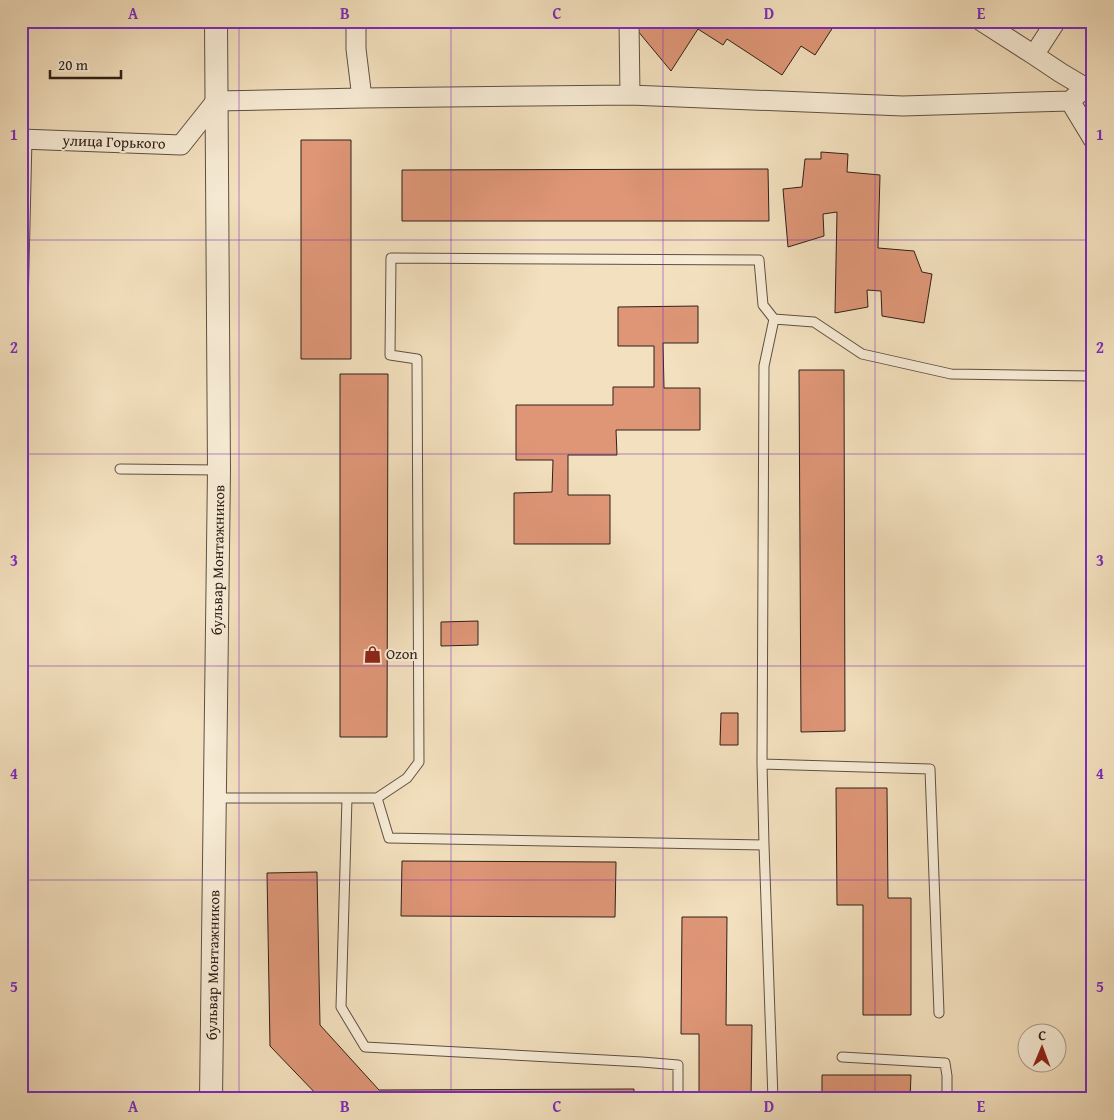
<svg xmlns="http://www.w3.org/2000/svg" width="1114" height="1120" font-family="'Gentium Book Plus',serif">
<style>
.building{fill:#de9677;stroke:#2e2019}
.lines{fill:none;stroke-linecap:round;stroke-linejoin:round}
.service-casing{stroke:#5f5042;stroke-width:11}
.minor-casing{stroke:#5f5042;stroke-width:21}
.tertiary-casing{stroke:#5f5042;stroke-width:24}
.service{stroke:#f7ebd5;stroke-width:9}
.minor{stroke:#f7ebd5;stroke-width:19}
.tertiary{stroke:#f7ebd5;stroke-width:22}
.grid{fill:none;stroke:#7b2cbf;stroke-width:1;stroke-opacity:0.55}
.labels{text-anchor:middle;stroke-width:4;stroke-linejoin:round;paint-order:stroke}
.street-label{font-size:15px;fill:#2e2019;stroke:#f7ebd5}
.poi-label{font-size:15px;fill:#2e2019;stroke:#f7ebd5;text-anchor:start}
.neatline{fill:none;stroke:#7b2cbf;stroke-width:2}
.grid-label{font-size:16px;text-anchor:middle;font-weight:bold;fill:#7b2cbf}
</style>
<rect width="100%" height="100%" fill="#f3e0be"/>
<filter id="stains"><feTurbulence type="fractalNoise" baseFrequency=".004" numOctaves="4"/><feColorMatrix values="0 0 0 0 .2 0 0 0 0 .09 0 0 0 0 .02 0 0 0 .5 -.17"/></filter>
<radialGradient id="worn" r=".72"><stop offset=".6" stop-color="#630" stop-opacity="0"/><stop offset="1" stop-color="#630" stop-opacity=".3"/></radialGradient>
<!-- building -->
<path class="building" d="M538,21H573V28L538,27Z
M640,21H837L815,55L801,46L782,75L727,39L723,45L698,29L671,71L637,30Z
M301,140H351V359H301Z
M821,152L848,154L847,172L880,175L878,248L914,251L922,272L932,274L924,323L882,316L881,291L867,290L868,307L835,313L837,212L823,214L824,236L788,247L783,189L802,187L805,159H821Z
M768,169L769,221H402V170Z
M698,306V343H663L664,388H700V430H616L617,455H568V495H610V544H514V493L552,492L553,460H516V405H613V387H654V346H618V307Z
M799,370H844L845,731L801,732Z
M340,374H388L387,737H340Z
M478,621V645L441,646V622Z
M721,713H738V745H720Z
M836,788H887L888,898H911V1015H863V905H837Z
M402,861L616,862L615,917L401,916Z
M317,872L320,1025L379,1090L634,1089V1099H321L270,1046L267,873Z
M682,917H727L726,1025H752L751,1099H699V1034H681Z
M822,1075H911L910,1099H822Z"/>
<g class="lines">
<defs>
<path id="service" d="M21,393L27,139
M120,469L218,470
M762,764L930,769L939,1013
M215,798H377L407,778L419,762L417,359L390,355L391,258L759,260L763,305L774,319L814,322L862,354L951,374L1093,376
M347,798L341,1007L365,1047L642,1062L678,1065V1099
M377,798L389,838L764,845L762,764L764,366L774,319
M764,845L773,1099
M842,1057L945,1063L947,1076V1099"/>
<path id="minor" d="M356,21V49L362,98
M629,21L630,95
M981,21L1034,55L1061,73L1093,92
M1034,55L1056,21
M1070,101L1093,139
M21,139L181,145L216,101L362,98L630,95L903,106L1070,101L1085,88"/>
<path id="tertiary" d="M211,1099L219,470L216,21"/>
</defs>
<!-- service casing -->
<use href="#service" class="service-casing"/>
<!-- minor casing -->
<use href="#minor" class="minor-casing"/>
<!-- tertiary casing -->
<use href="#tertiary" class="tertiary-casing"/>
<!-- service -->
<use href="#service" class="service"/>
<!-- minor -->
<use href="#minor" class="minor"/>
<!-- tertiary -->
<use href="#tertiary" class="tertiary"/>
</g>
<!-- grid -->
<path class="grid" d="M239,21V1099M451,21V1099M663,21V1099M875,21V1099M21,240H1093M21,454H1093M21,666H1093M21,880H1093"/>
<!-- icons -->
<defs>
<symbol id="shop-bare" viewBox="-9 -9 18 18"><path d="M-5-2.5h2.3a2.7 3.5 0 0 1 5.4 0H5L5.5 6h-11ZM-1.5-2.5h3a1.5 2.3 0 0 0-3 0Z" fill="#8f2418" stroke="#f7ebd5" stroke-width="2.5" paint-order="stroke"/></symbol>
</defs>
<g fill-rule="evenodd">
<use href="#shop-bare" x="360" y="642" width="25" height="25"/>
</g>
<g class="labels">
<!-- street labels -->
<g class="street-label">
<text transform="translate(114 142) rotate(2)" y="5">улица Горького</text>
<text transform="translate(218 560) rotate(-89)" y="5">бульвар Монтажников</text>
<text transform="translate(213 965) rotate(-89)" y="5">бульвар Монтажников</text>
</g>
<!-- poi labels -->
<g class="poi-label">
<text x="386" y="659">Ozon</text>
</g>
</g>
<!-- margin -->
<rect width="1114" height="1120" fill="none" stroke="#f3e0be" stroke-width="55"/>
<!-- north arrow -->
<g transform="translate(1042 1048) rotate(1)"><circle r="24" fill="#f7ebd5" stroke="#a79a8a"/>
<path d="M0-4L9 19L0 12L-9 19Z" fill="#8f2418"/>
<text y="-8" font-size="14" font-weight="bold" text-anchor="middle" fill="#2e2019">С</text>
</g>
<!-- scale -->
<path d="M50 70v8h71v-8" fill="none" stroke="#2e2019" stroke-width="2.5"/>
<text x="58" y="70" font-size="15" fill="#2e2019" stroke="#f7ebd5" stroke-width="4" paint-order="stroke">20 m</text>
<rect x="28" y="28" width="1058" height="1064" class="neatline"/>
<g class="grid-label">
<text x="133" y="19">A</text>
<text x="345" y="19">B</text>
<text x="557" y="19">C</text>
<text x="769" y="19">D</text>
<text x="981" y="19">E</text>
<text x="14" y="140">1</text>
<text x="1100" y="140">1</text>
<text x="14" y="353">2</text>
<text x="1100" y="353">2</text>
<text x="14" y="566">3</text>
<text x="1100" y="566">3</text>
<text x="14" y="779">4</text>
<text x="1100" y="779">4</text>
<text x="14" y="992">5</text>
<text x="1100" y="992">5</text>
<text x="133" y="1112">A</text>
<text x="345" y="1112">B</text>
<text x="557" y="1112">C</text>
<text x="769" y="1112">D</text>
<text x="981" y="1112">E</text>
</g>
<rect width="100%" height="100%" filter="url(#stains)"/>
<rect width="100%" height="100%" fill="url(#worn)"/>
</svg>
